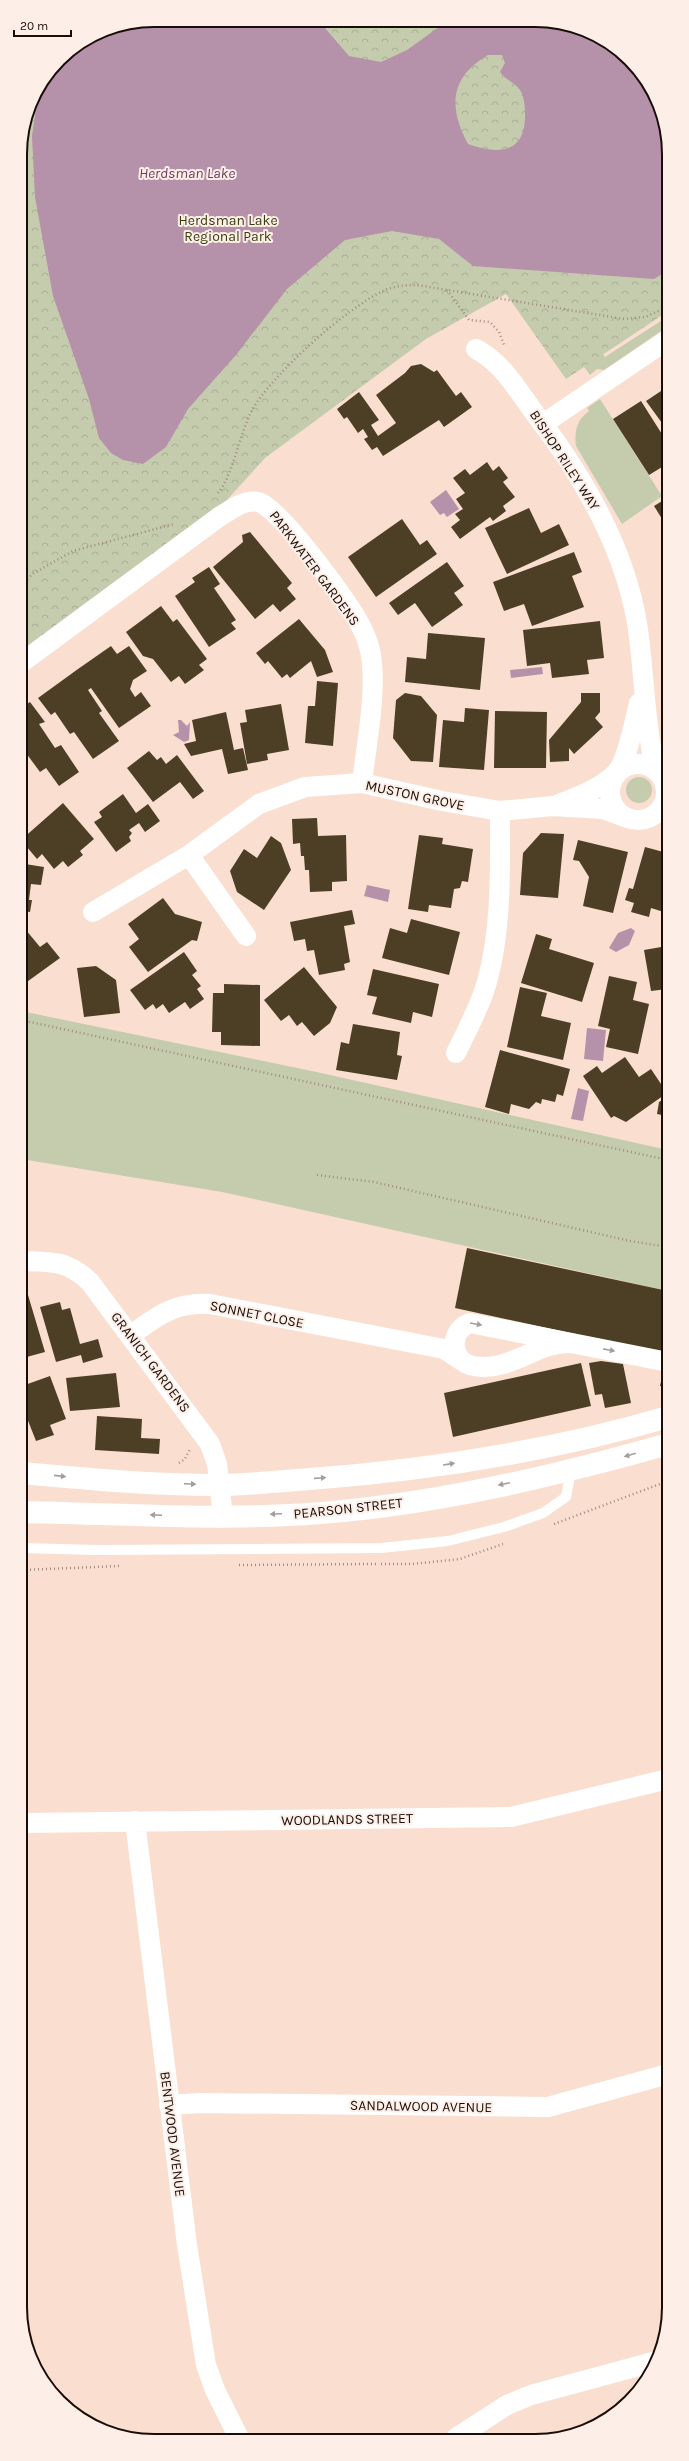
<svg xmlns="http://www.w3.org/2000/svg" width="689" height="2461" font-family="Karla,sans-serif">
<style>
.grass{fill:#c5ccae}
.park{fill:url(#park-crowns)}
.water{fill:#b691aa;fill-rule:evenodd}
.building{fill:#4d3f25}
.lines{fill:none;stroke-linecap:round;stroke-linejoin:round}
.path{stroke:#a08b81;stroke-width:2.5;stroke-dasharray:1 3;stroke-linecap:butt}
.service{stroke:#fff;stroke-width:10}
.minor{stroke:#fff;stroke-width:20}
.primary{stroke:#fff;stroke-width:22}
.oneway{fill:#a39e9c}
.labels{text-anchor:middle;stroke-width:4;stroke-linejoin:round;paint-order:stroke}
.park-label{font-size:14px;fill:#363e0e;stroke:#fdefe8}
.street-label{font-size:14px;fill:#180d08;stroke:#fdefe8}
.water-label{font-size:15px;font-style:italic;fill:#6d3b5f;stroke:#fdefe8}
.rim{fill:none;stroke:#180d08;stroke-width:2}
</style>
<defs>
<pattern id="park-crowns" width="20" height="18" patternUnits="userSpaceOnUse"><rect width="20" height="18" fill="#c5ccae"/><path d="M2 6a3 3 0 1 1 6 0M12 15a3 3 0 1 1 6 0" fill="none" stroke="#a8ae94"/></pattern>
</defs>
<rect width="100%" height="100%" fill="#fadfd1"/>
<!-- grass -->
<path class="grass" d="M667,317V327L604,370L597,369L590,375L575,355L594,342L605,357Z
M600,399L662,496L622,524L576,446C574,431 577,420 589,411L587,408Z
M626 790a13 13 0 1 1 26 0a13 13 0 1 1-26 0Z
M21,1011L312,1071L668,1150V1291L222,1192L21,1159Z"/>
<!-- park -->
<path class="park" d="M154,20L561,23L602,38L630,59L655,95L666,128L667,312L566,379L506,294L426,339L265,458L226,501L21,653L20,145L34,95L59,59L103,30Z"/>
<!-- water -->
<path class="water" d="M154,20L319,21L349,56L381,62L407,50L446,22L561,23L602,38L630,59L655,95L666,128L667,271L654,279L473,266L439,239L392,231L345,240L287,289L236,355L188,409L166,447L143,464L123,460L111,453L99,438L89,399L53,296L35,197L32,136L39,87L59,59L103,30ZM488,55H502L505,63L500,72C505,80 515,82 520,90C524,96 525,106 525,114C526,154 498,155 468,144C448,107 450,77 488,55Z
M446,490L459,509L447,517L444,513L440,515L430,502Z
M542,667L543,674L511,678L510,670Z
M178,720H181L187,726L190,722L189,740L184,742L173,735L179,732Z
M367,885L390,890L388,902L364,896Z
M631,928L635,931L629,945L616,952L609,948L618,933Z
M587,1028L606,1030L603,1061L584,1059Z
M578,1088L589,1091L583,1121L571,1119Z"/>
<!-- building -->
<path class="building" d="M421,364L434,372L437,370L456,396L461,392L472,407L444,427L439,420L383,456L377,447L372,450L364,439L368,437L363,429L358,433L347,417L344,419L337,409L359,392L379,420L371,425L378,436L396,423L376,395L405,373L411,366Z
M667,387V430L646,401Z
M641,401L667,442V464L649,475L613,419Z
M487,462L493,471L499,466L508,478L503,482L515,497L503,506L506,511L493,521L490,517L460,539L451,527L460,520L455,514L463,509L456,499L465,493L453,478L465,469L470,475Z
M667,498V527L654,506Z
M529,508L541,533L559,524L569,545L507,574L485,528Z
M402,519L420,545L427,540L437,554L376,597L348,557Z
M250,532L292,583L287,588L296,599L280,612L273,604L255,619L213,567L243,542L242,535Z
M574,552L582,572L572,576L584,607L532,626L524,604L504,611L493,582Z
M447,562L464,586L454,593L463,605L432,627L415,603L398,615L389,603Z
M209,567L220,584L214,588L236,620L231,623L236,629L209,647L175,596L195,582L192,578Z
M161,606L173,622L177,619L207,659L199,665L204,670L185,684L179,676L171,682L153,659L143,656L126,632Z
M299,619L325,650L333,672L317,677L311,661L290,678L287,674L282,678L268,661L265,664L256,653Z
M600,621L604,658L587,660L589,674L552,678L550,663L527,666L523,630Z
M428,633L485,638L480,690L405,682L407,657L426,659Z
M111,646L117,654L129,646L147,671L133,680L130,689L135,697L141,692L151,706L119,728L91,688L88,690L102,711L99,713L119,741L93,759L74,732L70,734L55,712L51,715L38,698L78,669L83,675L78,669Z
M317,681L338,683L333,746L305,743L308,706H315Z
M405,693L421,696L437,715L433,762L411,761L393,738L396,700Z
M581,693H600V712L595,718L603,727L574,754L569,748V761L550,762L549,740L581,702Z
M30,702L45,722L39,724L55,748L61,745L79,772L59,786L46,768L40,772L26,753L21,757V708Z
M281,704L289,750L267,754L268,760L247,764L240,723L247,722L245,710Z
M465,708L489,710L484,770L439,767L443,720L464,722Z
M495,711L547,712L546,768H494Z
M226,712L234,750L243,748L248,770L228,774L222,749L191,756L184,744L196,741L192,720Z
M149,751L157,760L161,757L166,764L177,755L204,791L193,799L180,782L153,802L127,768Z
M123,794L136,813L148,804L160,821L145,832L139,823L129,830L132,833L129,837L131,841L116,852L94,822L102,817L99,812Z
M63,803L94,839L80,851L83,855L68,867L63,861L54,869L42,854L37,859L21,840Z
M317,818L318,836L346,835L347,881L332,882V891L310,892L309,870H305L304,856H301L300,843L293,844L292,819Z
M541,833L564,834L558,898L520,895L523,853Z
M419,835L443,838L442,844L473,849L468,882L462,881L460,888L454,889L451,908L429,905L428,912L408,909Z
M271,836L281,843L291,870L264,910L237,892L230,871L244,849L257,858Z
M578,840L628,852L613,913L583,906L589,877L579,861L573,860Z
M645,847L667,853V913L651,908L649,917L631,912L634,903L625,900L629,888L633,889Z
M25,864L44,867L41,885L31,884L29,900H32L30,912L21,911V872H23Z
M163,898L175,914L202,922L197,941L192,940L148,972L129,947L139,939L128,924Z
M352,910L355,924L344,926L350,962L344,964L345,970L319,975L314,950L307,951L305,939L294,941L290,922Z
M411,919L460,932L449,975L382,958L390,928L407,933Z
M21,924L40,947L47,942L60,958L24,984L21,981Z
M536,934L552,939L549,949L594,963L582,1002L521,983Z
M667,946V989L651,991L644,950Z
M184,952L197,971L192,975L201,986L197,989L204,999L190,1009L185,1002L169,1013L163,1004L156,1009L153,1004L145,1010L130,990Z
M96,966L116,980L120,1013L84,1017L77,968Z
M304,967L337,1007L330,1023L314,1036L302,1022L297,1026L289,1015L281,1021L264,1000Z
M373,969L439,984L432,1017L413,1012L411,1023L372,1014L377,997L367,995Z
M609,976L637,982L633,1000L649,1004L638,1054L606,1047L610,1029L598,1026Z
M224,984L260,985V1046L221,1045V1032H212L213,993H224Z
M520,987L547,993L541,1016L571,1023L563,1060L507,1047Z
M353,1024L400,1032L397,1055L402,1056L397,1080L336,1070L341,1042L349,1044Z
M500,1050L570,1069L563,1096L557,1094L555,1102L542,1099L541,1104L536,1102L529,1109L511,1104L509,1114L485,1107Z
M625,1057L639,1077L651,1069L667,1093L626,1122L614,1116L611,1118L583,1076L597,1066L602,1073Z
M667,1097V1116L657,1114L659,1102Z
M467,1248L668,1291V1354L455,1308Z
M28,1295L45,1352L23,1358L21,1297Z
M60,1302L62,1310L70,1308L80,1344L98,1339L103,1357L83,1363L81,1355L56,1362L40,1307Z
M601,1361L623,1364L631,1403L605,1408L602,1394L595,1395L589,1363Z
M581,1363L591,1406L453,1437L444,1393Z
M116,1373L120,1407L70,1411L66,1378Z
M663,1373L668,1374V1387L660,1386Z
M50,1376L66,1419L50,1425L54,1435L36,1441L23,1408H22V1386Z
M97,1416L142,1419L141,1438L160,1439L159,1454L95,1450Z"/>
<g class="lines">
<!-- path -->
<path class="path" d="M447,290L469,320L490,322L499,332L504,345
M218,493C233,475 239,436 251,412C271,375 346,308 385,290C395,286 406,285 417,285L624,319L645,317L667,307
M21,584L34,573L73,551L174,524
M21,1020L668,1160
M317,1175L374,1182L630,1241L668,1247
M179,1463L185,1459L190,1449
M554,1524L668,1481
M381,1564H412L460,1559L503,1544
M239,1565L376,1564
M22,1570L120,1566"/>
<!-- service -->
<path class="service" d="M22,1548L96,1550L381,1548L448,1541L504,1527L543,1513L566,1497L571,1470"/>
<!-- minor -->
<path class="minor" d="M476,349C503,363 518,391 536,415C583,476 624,546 637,623C644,668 644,713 653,758L661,776L667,782
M543,424L667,340
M21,663L219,517C231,510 244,499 258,502C278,506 339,591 352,611C361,625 369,640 371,656C377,692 366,746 362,783
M610 792a28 28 0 1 1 56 0a28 28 0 1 1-56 0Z
M559,804C578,797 601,788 616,773C627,762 635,719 639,703
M189,855L246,936
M93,912L189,855L259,804L305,787L362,783L442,801L500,811L553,806L603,809L627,818
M456,1053C467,1030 480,1007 487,982C502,928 500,867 500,811
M21,1261C53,1262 67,1260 90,1282L210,1444L217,1464L223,1517
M131,1335C158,1315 175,1302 210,1304L444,1349L461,1360
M571,1343C537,1341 510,1373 474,1366C450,1362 448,1331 470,1323C536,1336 602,1349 668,1362
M135,1821L187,2245L206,2365L215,2390L239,2438
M22,1823L511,1817L668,1779
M169,2105L200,2103L548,2107L668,2074
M456,2438L507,2405L531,2395L657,2361"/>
<!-- primary -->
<path class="primary" d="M22,1473C87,1479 152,1485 218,1485C248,1485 279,1481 310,1479C430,1470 551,1451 668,1417
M22,1512C129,1514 237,1522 343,1511C453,1500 562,1474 668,1444"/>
</g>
<!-- one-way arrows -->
<defs><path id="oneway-solid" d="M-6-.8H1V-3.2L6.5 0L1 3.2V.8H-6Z"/></defs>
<g class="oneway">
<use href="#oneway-solid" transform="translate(476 1324) rotate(10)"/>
<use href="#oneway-solid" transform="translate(609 1350) rotate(11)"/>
<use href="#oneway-solid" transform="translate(630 1455) rotate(164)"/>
<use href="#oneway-solid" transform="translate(449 1464) rotate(-9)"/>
<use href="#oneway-solid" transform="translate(60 1476) rotate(6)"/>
<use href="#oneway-solid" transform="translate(320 1478) rotate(-4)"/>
<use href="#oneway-solid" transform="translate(190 1484) rotate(2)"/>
<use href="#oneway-solid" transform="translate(504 1484) rotate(168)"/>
<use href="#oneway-solid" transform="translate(276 1514) rotate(177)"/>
<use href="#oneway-solid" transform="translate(156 1515) rotate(-178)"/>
</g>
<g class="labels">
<!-- park labels -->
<g class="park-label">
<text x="228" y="225">Herdsman Lake<tspan x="228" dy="16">Regional Park</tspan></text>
</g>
<!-- street labels -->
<g class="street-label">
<text transform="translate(565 460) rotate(57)" y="5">BISHOP RILEY WAY</text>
<text transform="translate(315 568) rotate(53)" y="5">PARKWATER GARDENS</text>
<text transform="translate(415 795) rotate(12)" y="5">MUSTON GROVE</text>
<text transform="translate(257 1314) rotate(11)" y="5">SONNET CLOSE</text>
<text transform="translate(151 1362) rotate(53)" y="5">GRANICH GARDENS</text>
<text transform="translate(348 1508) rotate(-6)" y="5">PEARSON STREET</text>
<text transform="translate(347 1819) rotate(-1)" y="5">WOODLANDS STREET</text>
<text transform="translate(421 2106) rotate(1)" y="5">SANDALWOOD AVENUE</text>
<text transform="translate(173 2134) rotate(83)" y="5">BENTWOOD AVENUE</text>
</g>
<!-- water labels -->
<g class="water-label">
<text x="187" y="178">Herdsman Lake</text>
</g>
</g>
<!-- crop -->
<path d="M0 0H689V2461H0ZM154 27H535A127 127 0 0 1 662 154V2307A127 127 0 0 1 535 2434H154A127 127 0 0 1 27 2307V154A127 127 0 0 1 154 27Z" fill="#fdefe8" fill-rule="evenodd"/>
<path class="rim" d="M154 27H535A127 127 0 0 1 662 154V2307A127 127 0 0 1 535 2434H154A127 127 0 0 1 27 2307V154A127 127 0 0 1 154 27Z"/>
<!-- scale -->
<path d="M14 30v6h57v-6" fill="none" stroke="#180d08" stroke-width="2"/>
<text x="20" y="30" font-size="12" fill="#180d08" stroke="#fdefe8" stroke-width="3" paint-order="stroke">20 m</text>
</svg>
